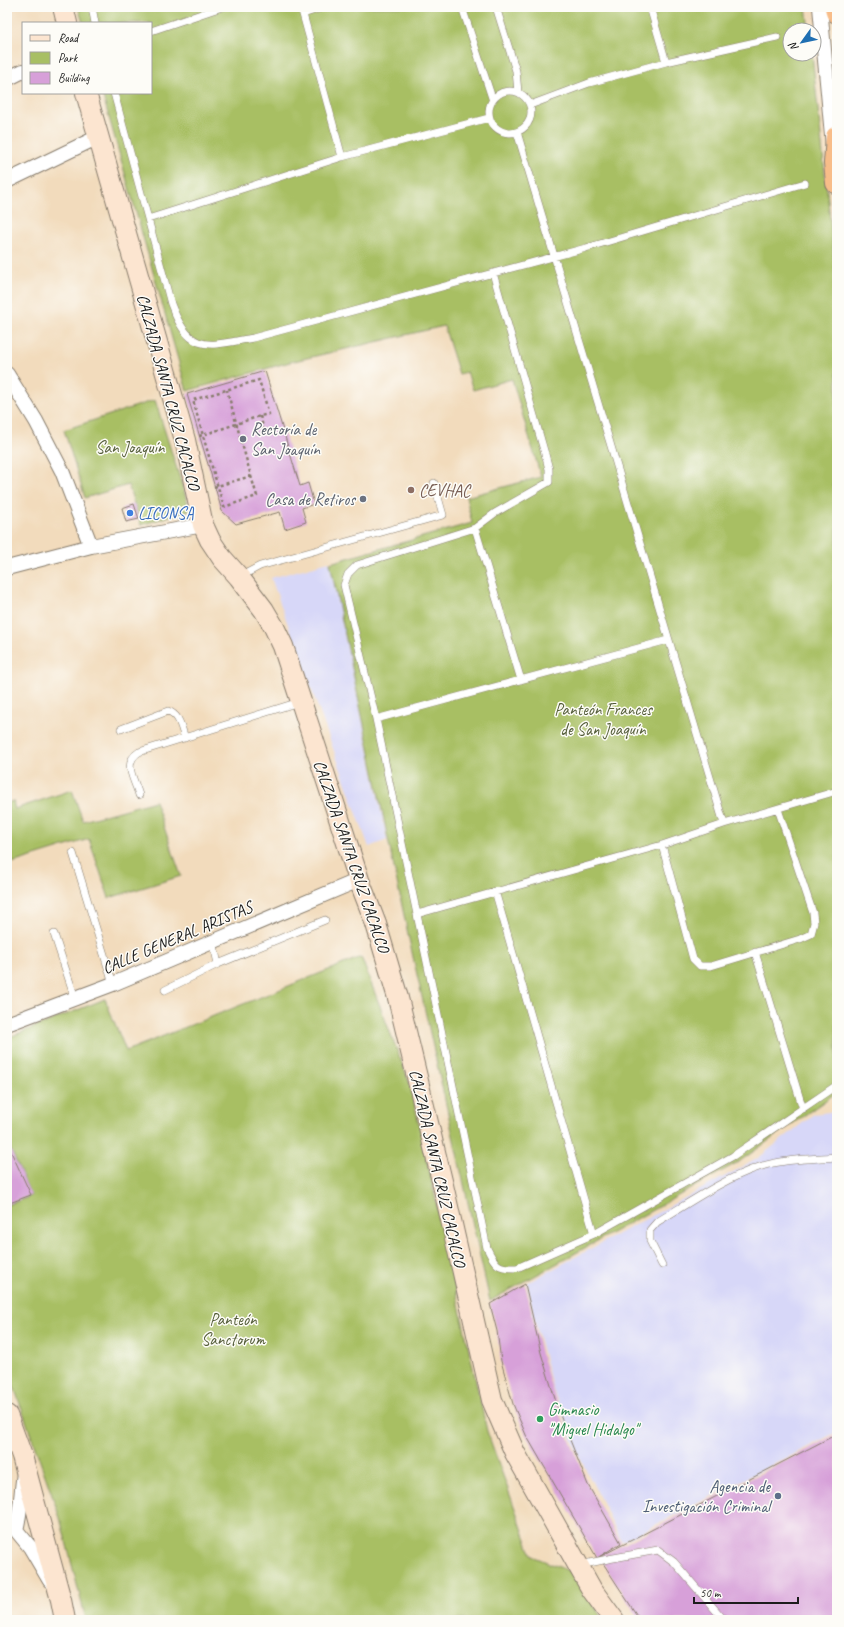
<svg xmlns="http://www.w3.org/2000/svg" width="844" height="1627" font-family="Caveat,sans-serif">
<style>
.built{fill:#d7d7f8}
.green{fill:#a8bf64;stroke:#626e40}
.building{fill:#d7a0d9}
.lines{fill:none;stroke-linecap:round;stroke-linejoin:round}
.lane-casing{stroke:#877c6c;stroke-width:8}
.street-casing{stroke:#877c6c;stroke-width:16}
.secondary-casing{stroke:#877c6c;stroke-width:22}
.highway-casing{stroke:#877c6c;stroke-width:24}
.path{stroke:#877c6c;stroke-width:2.5;stroke-dasharray:3 3;stroke-linecap:butt}
.lane{stroke:#fff;stroke-width:7}
.street{stroke:#fff;stroke-width:14}
.secondary{stroke:#fce5d0;stroke-width:20}
.highway{stroke:#f8bd89;stroke-width:22}
.worship-dot{fill:#6b7280;stroke:#fdfcf7;stroke-width:1.5}
.education-dot{fill:#8d6e63;stroke:#fdfcf7;stroke-width:1.5}
.shop-dot{fill:#3f7fe0;stroke:#fdfcf7;stroke-width:1.5}
.leisure-dot{fill:#2e9e5b;stroke:#fdfcf7;stroke-width:1.5}
.service-dot{fill:#5c6f8a;stroke:#fdfcf7;stroke-width:1.5}
.labels{text-anchor:middle;stroke-width:3;stroke-linejoin:round;paint-order:stroke}
.street-label{font-size:17px;fill:#1c1c1c;stroke:#fdfcf7}
.worship-label{font-size:17px;fill:#5b616d;stroke:#fdfcf7;text-anchor:start}
.park-label{font-size:17px;fill:#545d39;stroke:#fdfcf7}
.education-label{font-size:17px;fill:#785e54;stroke:#fdfcf7;text-anchor:start}
.shop-label{font-size:17px;fill:#366cbe;stroke:#fdfcf7;text-anchor:start}
.leisure-label{font-size:17px;fill:#27864d;stroke:#fdfcf7;text-anchor:start}
.service-label{font-size:17px;fill:#4e5e75;stroke:#fdfcf7;text-anchor:end}
</style>
<rect width="100%" height="100%" fill="#fdfcf7"/>
<filter id="ink" filterUnits="userSpaceOnUse"><feTurbulence type="fractalNoise" baseFrequency=".025" numOctaves="2"/><feDisplacementMap in="SourceGraphic" scale="8" xChannelSelector="R" yChannelSelector="G"/><feConvolveMatrix kernelMatrix="1 2 1 2 8 2 1 2 1" color-interpolation-filters="sRGB"/></filter>
<filter id="wash" filterUnits="userSpaceOnUse"><feTurbulence type="fractalNoise" baseFrequency=".012" numOctaves="4" result="noise"/><feDisplacementMap in="SourceGraphic" scale="16" xChannelSelector="R" yChannelSelector="G"/><feGaussianBlur stdDeviation="0.9" result="paint"/><feColorMatrix in="noise" values="0 0 0 0 0 0 0 0 0 0 0 0 0 0 0 0 0 1.4 0 .05"/><feComposite in="paint" operator="in"/></filter>
<g filter="url(#wash)">
<rect width="100%" height="100%" fill="#f2dbbc"/>
<!-- built -->
<path class="built" d="M329,562L387,840L369,847L271,578Z
M837,1111V1432L622,1542L577,1452L553,1390L534,1318L527,1283L757,1159L814,1114Z"/>
<!-- green -->
<path class="green" d="M78,7H806L809,30H790V54H812L837,283V472L833,485L837,494V1092L740,1161L490,1301L409,939L330,563L472,523L466,497L541,477L512,379L473,390L467,372L459,374L444,326L290,362L187,391L102,93H151V23H83Z
M155,400L190,510L141,525L128,485L85,498L64,430Z
M72,790L83,821L155,801L181,876L109,898L89,839L12,863L7,848V803L13,801L15,809Z
M361,957L410,1084L487,1431L532,1556L574,1573L603,1620H86L60,1518L14,1387L7,1374V1205L31,1196L7,1141V1038L105,999L126,1051Z"/>
<g id="blocks">
<!-- building -->
<path class="building" d="M265,371L300,486L308,483L314,504L302,508L306,522L285,529L280,512L236,524L222,511L187,394Z
M134,504L139,519L126,522L122,508Z
M7,1143L31,1195L7,1204Z
M525,1284L541,1353L560,1415L588,1485L621,1543L597,1558L526,1435L513,1404L501,1361L497,1331L490,1304Z
M837,1434V1620H640L599,1557Z"/>
</g>
</g>
<g filter="url(#ink)">
<use href="#blocks" fill-opacity="0" stroke="#877c6c" stroke-width="1"/>
<g class="lines">
<defs>
<path id="lane" d="M92,7L95,23
M301,7L342,157
M462,7L492,98
M496,7L516,71L518,92
M650,7L666,62
M303,14L324,7
M151,31L222,7
M489 112a21 21 0 1 1 42 0a21 21 0 1 1-42 0Z
M114,93L171,304C190,355 207,346 253,338L586,248L805,183
M530,105L589,83L666,62L777,37
M517,132L724,824
M148,219L342,157L489,118
M493,273L545,454L549,469V482L495,513L475,528L357,565L348,574L344,585L376,719L487,1248C495,1265 498,1269 517,1268L594,1234L733,1156L837,1085
M475,528L521,680
M241,576L260,566L443,515L434,483
M376,719L668,640
M121,729L168,711C180,715 181,728 185,738
M139,795C134,778 122,763 139,752L299,702
M662,845L693,959L700,966H711L800,939L811,934L814,923L813,913L778,809
M73,853L113,984
M495,891L594,1234
M417,914L662,845L724,824L837,791
M54,934L75,998
M755,952L803,1109
M218,964L325,920
M165,990L218,964L213,941
M662,1265L650,1241V1230L657,1222C689,1203 723,1179 759,1167C783,1159 811,1159 837,1157
M580,1565L608,1559L658,1550L674,1562L724,1620"/>
<path id="street" d="M820,7L833,146
M7,79L23,71
M7,181L98,137
M7,374L36,421L62,471L91,546
M7,568L91,546L203,525
M7,1024L113,984L359,880
M16,1530L30,1547L50,1581
M16,1530C21,1511 21,1492 24,1473"/>
<path id="secondary" d="M63,7L67,23
M86,93L185,440L203,525L210,540L222,558L239,577L264,610L274,627L283,646L359,880L376,924L398,998L443,1185L492,1400L515,1453L592,1590L614,1620
M7,1415L22,1456L61,1600L65,1620"/>
<path id="highway" d="M836,7L837,12
M837,137L835,163L837,183"/>
</defs>
<!-- lane casing -->
<use href="#lane" class="lane-casing"/>
<!-- street casing -->
<use href="#street" class="street-casing"/>
<!-- secondary casing -->
<use href="#secondary" class="secondary-casing"/>
<!-- highway casing -->
<use href="#highway" class="highway-casing"/>
<!-- path -->
<path class="path" d="M260,416L264,430
M199,436L203,435L260,416L269,414L259,380L193,400C203,436 213,471 224,507L257,496L251,476
M214,487L251,476L227,390"/>
<!-- lane -->
<use href="#lane" class="lane"/>
<!-- street -->
<use href="#street" class="street"/>
<!-- secondary -->
<use href="#secondary" class="secondary"/>
<!-- highway -->
<use href="#highway" class="highway"/>
</g>
</g>
<!-- markers -->
<g class="worship-dot">
<circle cx="243" cy="439" r="4"/>
<circle cx="363" cy="499" r="4"/>
</g>
<circle class="education-dot" cx="411" cy="490" r="4"/>
<circle class="shop-dot" cx="130" cy="513" r="4"/>
<circle class="leisure-dot" cx="540" cy="1419" r="4"/>
<circle class="service-dot" cx="778" cy="1496" r="4"/>
<g class="labels">
<!-- street labels -->
<g class="street-label">
<text transform="translate(169 392) rotate(75)" y="6">CALZADA SANTA CRUZ CACALCO</text>
<text transform="translate(352 856) rotate(71)" y="6">CALZADA SANTA CRUZ CACALCO</text>
<text transform="translate(177 937) rotate(-23)" y="6">CALLE GENERAL ARISTAS</text>
<text transform="translate(438 1168) rotate(77)" y="6">CALZADA SANTA CRUZ CACALCO</text>
</g>
<!-- worship labels -->
<g class="worship-label">
<text x="251" y="435">Rectoría de<tspan x="251" dy="20">San Joaquín</tspan></text>
<text x="355" y="505" text-anchor="end">Casa de Retiros</text>
</g>
<!-- park labels -->
<g class="park-label">
<text x="130" y="453">San Joaquín</text>
<text x="603" y="715">Panteón Frances<tspan x="603" dy="20">de San Joaquín</tspan></text>
<text x="233" y="1325">Panteón<tspan x="233" dy="20">Sanctorum</tspan></text>
</g>
<!-- education labels -->
<g class="education-label">
<text x="419" y="496">CEVHAC</text>
</g>
<!-- shop labels -->
<g class="shop-label">
<text x="138" y="519">LICONSA</text>
</g>
<!-- leisure labels -->
<g class="leisure-label">
<text x="548" y="1415">Gimnasio<tspan x="548" dy="20">"Miguel Hidalgo"</tspan></text>
</g>
<!-- service labels -->
<g class="service-label">
<text x="770" y="1492">Agencia de<tspan x="770" dy="20">Investigación Criminal</tspan></text>
</g>
</g>
<!-- margin -->
<rect width="844" height="1627" fill="none" stroke="#fdfcf7" stroke-width="24"/>
<!-- legend -->
<rect x="22" y="22" width="130" height="72" fill="#fdfcf7" stroke="#a3a29f"/>
<rect x="30" y="35" width="20" height="6" fill="#fce5d0" stroke="#a3a29f"/>
<text x="58" y="42" font-size="12" fill="#1c1c1c">Road</text>
<rect x="30" y="52" width="20" height="12" fill="#a8bf64" stroke="#a3a29f"/>
<text x="58" y="62" font-size="12" fill="#1c1c1c">Park</text>
<rect x="30" y="72" width="20" height="12" fill="#d7a0d9" stroke="#a3a29f"/>
<text x="58" y="82" font-size="12" fill="#1c1c1c">Building</text>
<!-- north arrow -->
<g transform="translate(802 42) rotate(237)"><circle r="19" fill="#fdfcf7" stroke="#a3a29f"/>
<path d="M0-3L7 15L0 10L-7 15Z" fill="#1f6fb2"/>
<text y="-6" font-size="11" font-weight="bold" text-anchor="middle" fill="#1c1c1c">N</text>
</g>
<!-- scale -->
<path d="M694 1597v6h104v-6" fill="none" stroke="#1c1c1c" stroke-width="2"/>
<text x="700" y="1597" font-size="12" fill="#1c1c1c" stroke="#fdfcf7" stroke-width="3" paint-order="stroke">50 m</text>
</svg>
